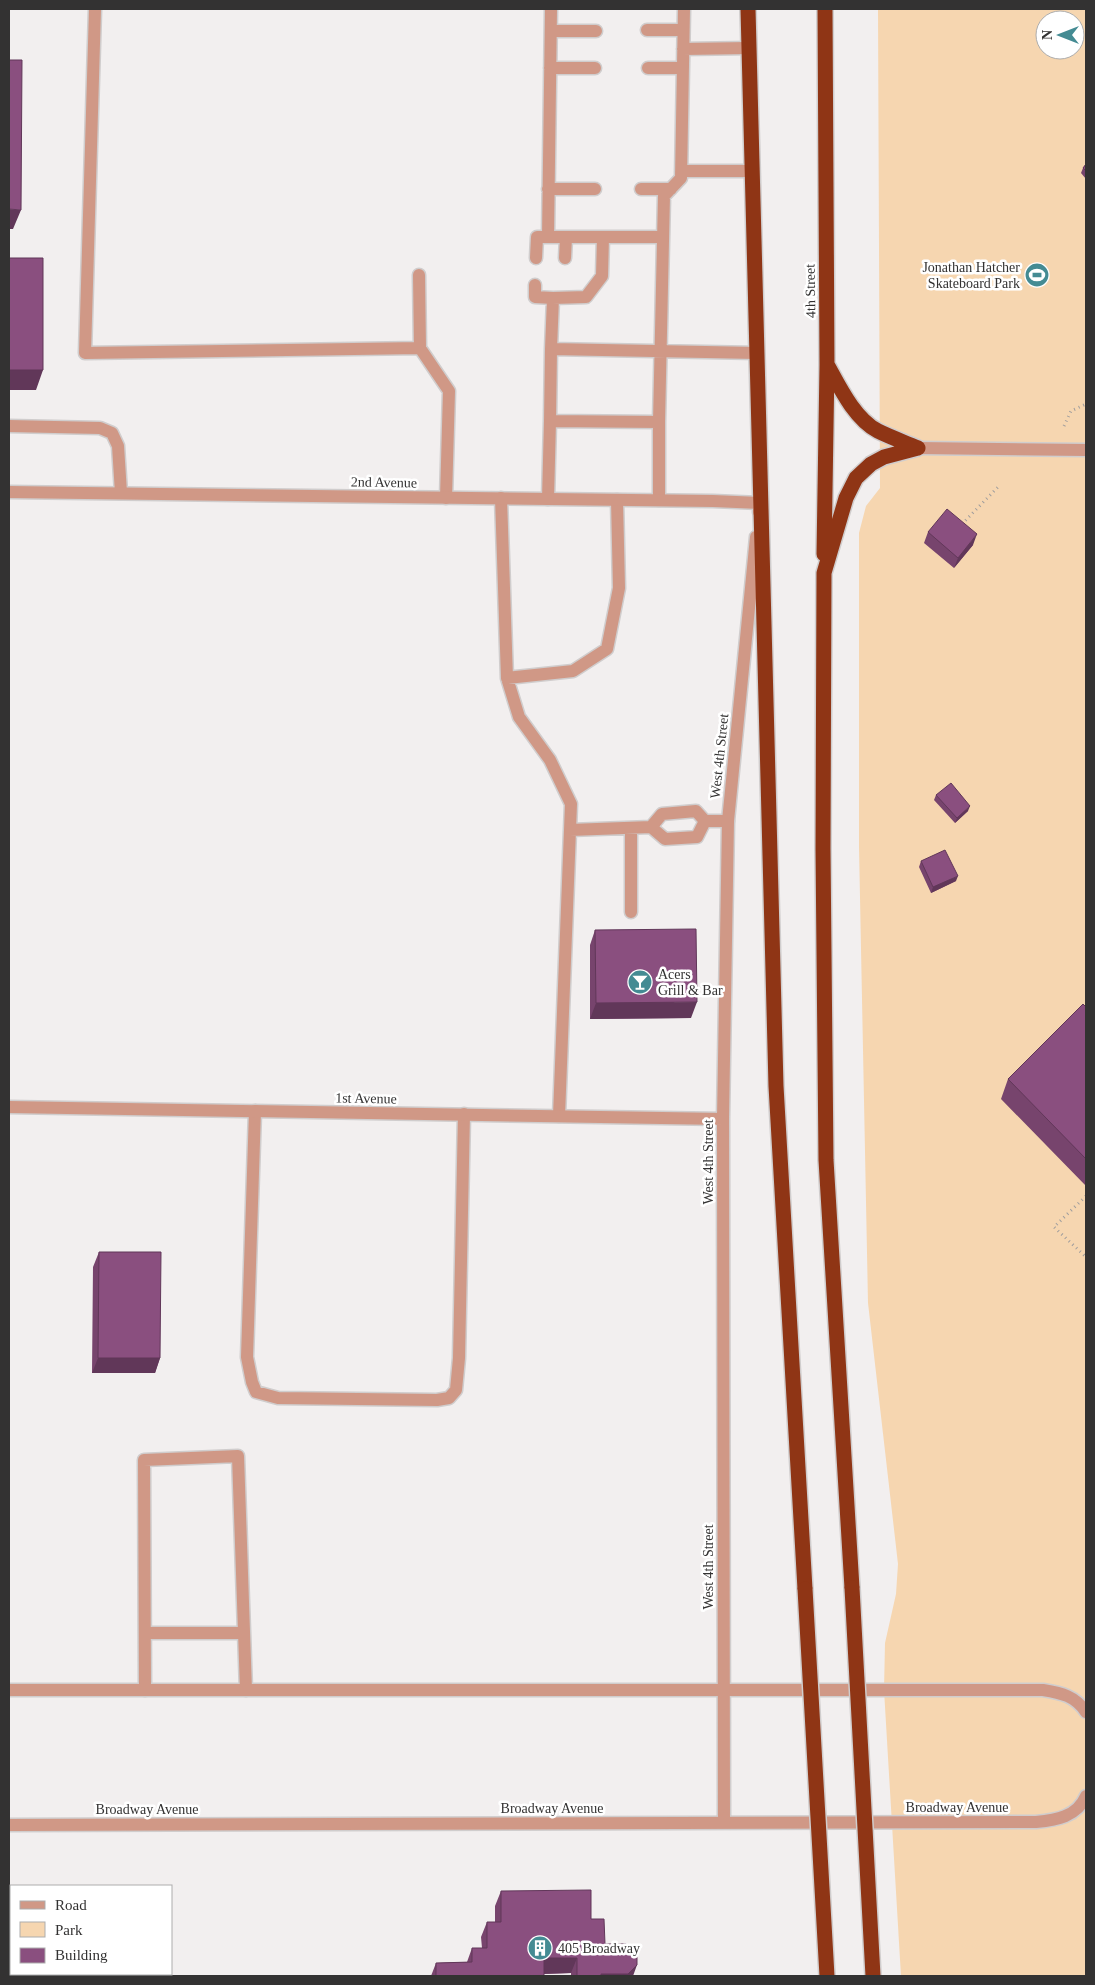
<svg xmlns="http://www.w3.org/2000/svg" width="1095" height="1985" font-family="Georgia,serif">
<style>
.green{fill:#f6d6b0;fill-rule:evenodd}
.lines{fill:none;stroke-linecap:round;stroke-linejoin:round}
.lane-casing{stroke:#d0cdcd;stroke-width:15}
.street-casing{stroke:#d0cdcd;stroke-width:15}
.highway-casing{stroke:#d0cdcd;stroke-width:18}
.path{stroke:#9f9d9d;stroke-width:3;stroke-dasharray:1 4;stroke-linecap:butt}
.lane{stroke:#d09886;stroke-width:12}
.street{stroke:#d09886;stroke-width:12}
.highway{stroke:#8f3515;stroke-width:15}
.highway-bridge-casing{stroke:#d0cdcd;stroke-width:18;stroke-linecap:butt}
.highway-bridge{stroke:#8f3515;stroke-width:15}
.wall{fill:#77446d}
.shaded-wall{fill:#613759}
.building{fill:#8a4f7f;stroke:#613759}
.labels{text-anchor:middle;stroke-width:5;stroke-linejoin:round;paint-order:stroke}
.poi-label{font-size:14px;fill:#333232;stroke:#fff;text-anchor:start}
.street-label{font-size:14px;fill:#333232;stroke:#fff}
</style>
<rect width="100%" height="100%" fill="#f2efef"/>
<!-- green -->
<path class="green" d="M878,9H1086V1976H901L884,1690L885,1643L896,1594L898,1564L868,1303L859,847V533L866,506L880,488ZM1045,20H1075V50H1045Z"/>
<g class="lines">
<defs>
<path id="lane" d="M95,9L85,353L420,348L449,391L446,498
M551,9L548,237H663
M647,30H683
M551,31H596
M683,49L749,48
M550,68H595
M648,68H682
M681,171H752
M548,189H595
M641,189H671
M536,258L537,237H548
M565,258L566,237
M419,275L420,348
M535,285V297L553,298
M551,349L553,298L586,297L602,276L603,237
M550,421L551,349L757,353
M659,422L664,196L681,178L684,9
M9,426L100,428L112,433L118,446L121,493
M918,448L1086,450
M501,498L507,678L573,671L607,649L619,588L617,500
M548,499L550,421L659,422V500
M507,678L519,717L550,760L571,804L559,1116
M651,827L662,814L696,811L705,821H728
M631,828V912
M570,830L651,827L665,839L697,837L705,821
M255,1111L247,1357L252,1382L256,1392L278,1398L437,1400L449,1398L456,1390L459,1358L464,1114
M145,1633H244
M145,1690L144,1460L238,1456L246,1690"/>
<path id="street" d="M9,492L713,501L760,503L759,512
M9,1107L723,1119
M9,1690H1043C1062,1693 1075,1696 1086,1712
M724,1823L723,1119L728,821L756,537
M9,1825L1036,1822C1056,1820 1077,1817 1086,1796"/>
<path id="highway" d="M748,9L776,1086L805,1589
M828,366C840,388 855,419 878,431C890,437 904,442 918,448
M824,554L827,365L825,9
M852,1588L826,1160L823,849L824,573L846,498L856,478L871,464L884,457L918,448"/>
</defs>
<!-- lane casing -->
<use href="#lane" class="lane-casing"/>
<!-- street casing -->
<use href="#street" class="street-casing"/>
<!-- highway casing -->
<use href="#highway" class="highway-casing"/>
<!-- path -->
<path class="path" d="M1064,426L1071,411L1086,404
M962,524L998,487
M1086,1196L1054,1227L1086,1257"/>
<!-- lane -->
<use href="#lane" class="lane"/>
<!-- street -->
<use href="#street" class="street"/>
<!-- highway -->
<use href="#highway" class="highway"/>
<defs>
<path id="highway-bridge" d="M852,1588L873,1976
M805,1589L827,1976"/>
</defs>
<!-- highway-bridge casing -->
<use href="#highway-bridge" class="highway-bridge-casing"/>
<!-- highway-bridge -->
<use href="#highway-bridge" class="highway-bridge"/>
</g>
<!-- wall -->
<path class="wall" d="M1086,164V179L1081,173L1083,168Z
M928,532L973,545L954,568L924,543Z
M936,795L968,811L955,823L934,800Z
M921,861L956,881L931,893L919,867Z
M595,930L691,1018L590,1019V945Z
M1086,1007V1186L1001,1099L1008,1079Z
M99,1252L160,1358L155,1373H92L93,1267Z
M501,1891L591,1919L605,1944L633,1976H571V1973L544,1974V1976H431L436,1963L467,1962L472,1948H482L481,1937L487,1922H495V1906Z"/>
<!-- shaded-wall -->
<path class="shaded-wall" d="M9,209L21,210L13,229H9Z
M9,370H43L36,390H9Z
M977,534L973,545L954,568L958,558Z
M970,806L968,811L955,823L957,818Z
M958,876L956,881L931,893L933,887Z
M697,1002L691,1018L590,1019L596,1003Z
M98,1358H160L155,1373H92Z
M544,1958H577L571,1973L538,1974Z
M637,1965L633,1976H600L601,1974Z"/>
<!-- building -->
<path class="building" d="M9,60H22L21,210L9,209Z
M1086,164V171L1083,168Z
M9,258H43V370H9Z
M947,509L977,534L958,558L928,532Z
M951,783L970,806L957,818L936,795Z
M945,850L958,876L933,887L921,861Z
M696,929L697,1002L596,1003L595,930Z
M1083,1004L1086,1007V1159L1008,1079Z
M99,1252H161L160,1358H98Z
M591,1890V1919H604L605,1944H626L637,1953V1965L628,1974H601V1976H577V1958H544V1976H436V1963L472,1962V1948H487V1922H501V1891Z"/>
<!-- icons -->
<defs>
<symbol id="stadium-disc" viewBox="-11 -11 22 22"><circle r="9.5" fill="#448b93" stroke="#fff"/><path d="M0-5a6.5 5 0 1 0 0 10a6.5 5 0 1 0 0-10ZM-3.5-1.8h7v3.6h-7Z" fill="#fff"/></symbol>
<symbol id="bar-disc" viewBox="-11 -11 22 22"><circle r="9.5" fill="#448b93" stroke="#fff"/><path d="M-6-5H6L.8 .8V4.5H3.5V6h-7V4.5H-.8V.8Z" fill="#fff"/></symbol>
<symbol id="building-disc" viewBox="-11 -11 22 22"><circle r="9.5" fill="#448b93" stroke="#fff"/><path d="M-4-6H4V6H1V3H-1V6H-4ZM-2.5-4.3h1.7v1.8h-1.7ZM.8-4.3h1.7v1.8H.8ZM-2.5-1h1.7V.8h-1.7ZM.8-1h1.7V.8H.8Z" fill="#fff"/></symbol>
</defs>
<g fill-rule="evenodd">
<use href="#stadium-disc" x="1023" y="261" width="28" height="28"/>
<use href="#bar-disc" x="626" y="968" width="28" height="28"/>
<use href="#building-disc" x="526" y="1934" width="28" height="28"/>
</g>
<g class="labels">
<!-- poi labels -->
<g class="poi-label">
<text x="1020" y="272" text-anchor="end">Jonathan Hatcher<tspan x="1020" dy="16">Skateboard Park</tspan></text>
<text x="658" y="979">Acers<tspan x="658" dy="16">Grill &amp; Bar</tspan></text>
<text x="558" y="1953">405 Broadway</text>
</g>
<!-- street labels -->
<g class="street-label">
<text transform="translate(810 291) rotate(-91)" y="5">4th Street</text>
<text transform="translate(384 482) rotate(1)" y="5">2nd Avenue</text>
<text transform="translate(719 756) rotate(-84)" y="5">West 4th Street</text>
<text transform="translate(366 1098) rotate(1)" y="5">1st Avenue</text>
<text transform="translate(708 1162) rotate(-90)" y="5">West 4th Street</text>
<text transform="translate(708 1567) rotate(-90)" y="5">West 4th Street</text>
<text x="957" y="1812">Broadway Avenue</text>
<text x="552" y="1813">Broadway Avenue</text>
<text x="147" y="1814">Broadway Avenue</text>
</g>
</g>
<!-- border -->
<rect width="1095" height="1985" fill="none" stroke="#333232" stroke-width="20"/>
<!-- legend -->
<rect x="10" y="1885" width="162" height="90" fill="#ffffff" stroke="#adadad"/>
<rect x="20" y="1901" width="25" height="8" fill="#d09886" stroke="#adadad"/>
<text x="55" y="1910" font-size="15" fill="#333232">Road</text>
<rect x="20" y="1922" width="25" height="15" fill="#f6d6b0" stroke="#adadad"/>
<text x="55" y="1935" font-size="15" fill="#333232">Park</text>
<rect x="20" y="1948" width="25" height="15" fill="#8a4f7f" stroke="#adadad"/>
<text x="55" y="1960" font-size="15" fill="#333232">Building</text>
<!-- north arrow -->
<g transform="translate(1060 35) rotate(270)"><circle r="24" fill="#ffffff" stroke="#adadad"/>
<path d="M0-4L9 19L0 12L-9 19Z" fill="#448b93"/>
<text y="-8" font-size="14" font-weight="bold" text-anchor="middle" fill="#333232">N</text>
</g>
</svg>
